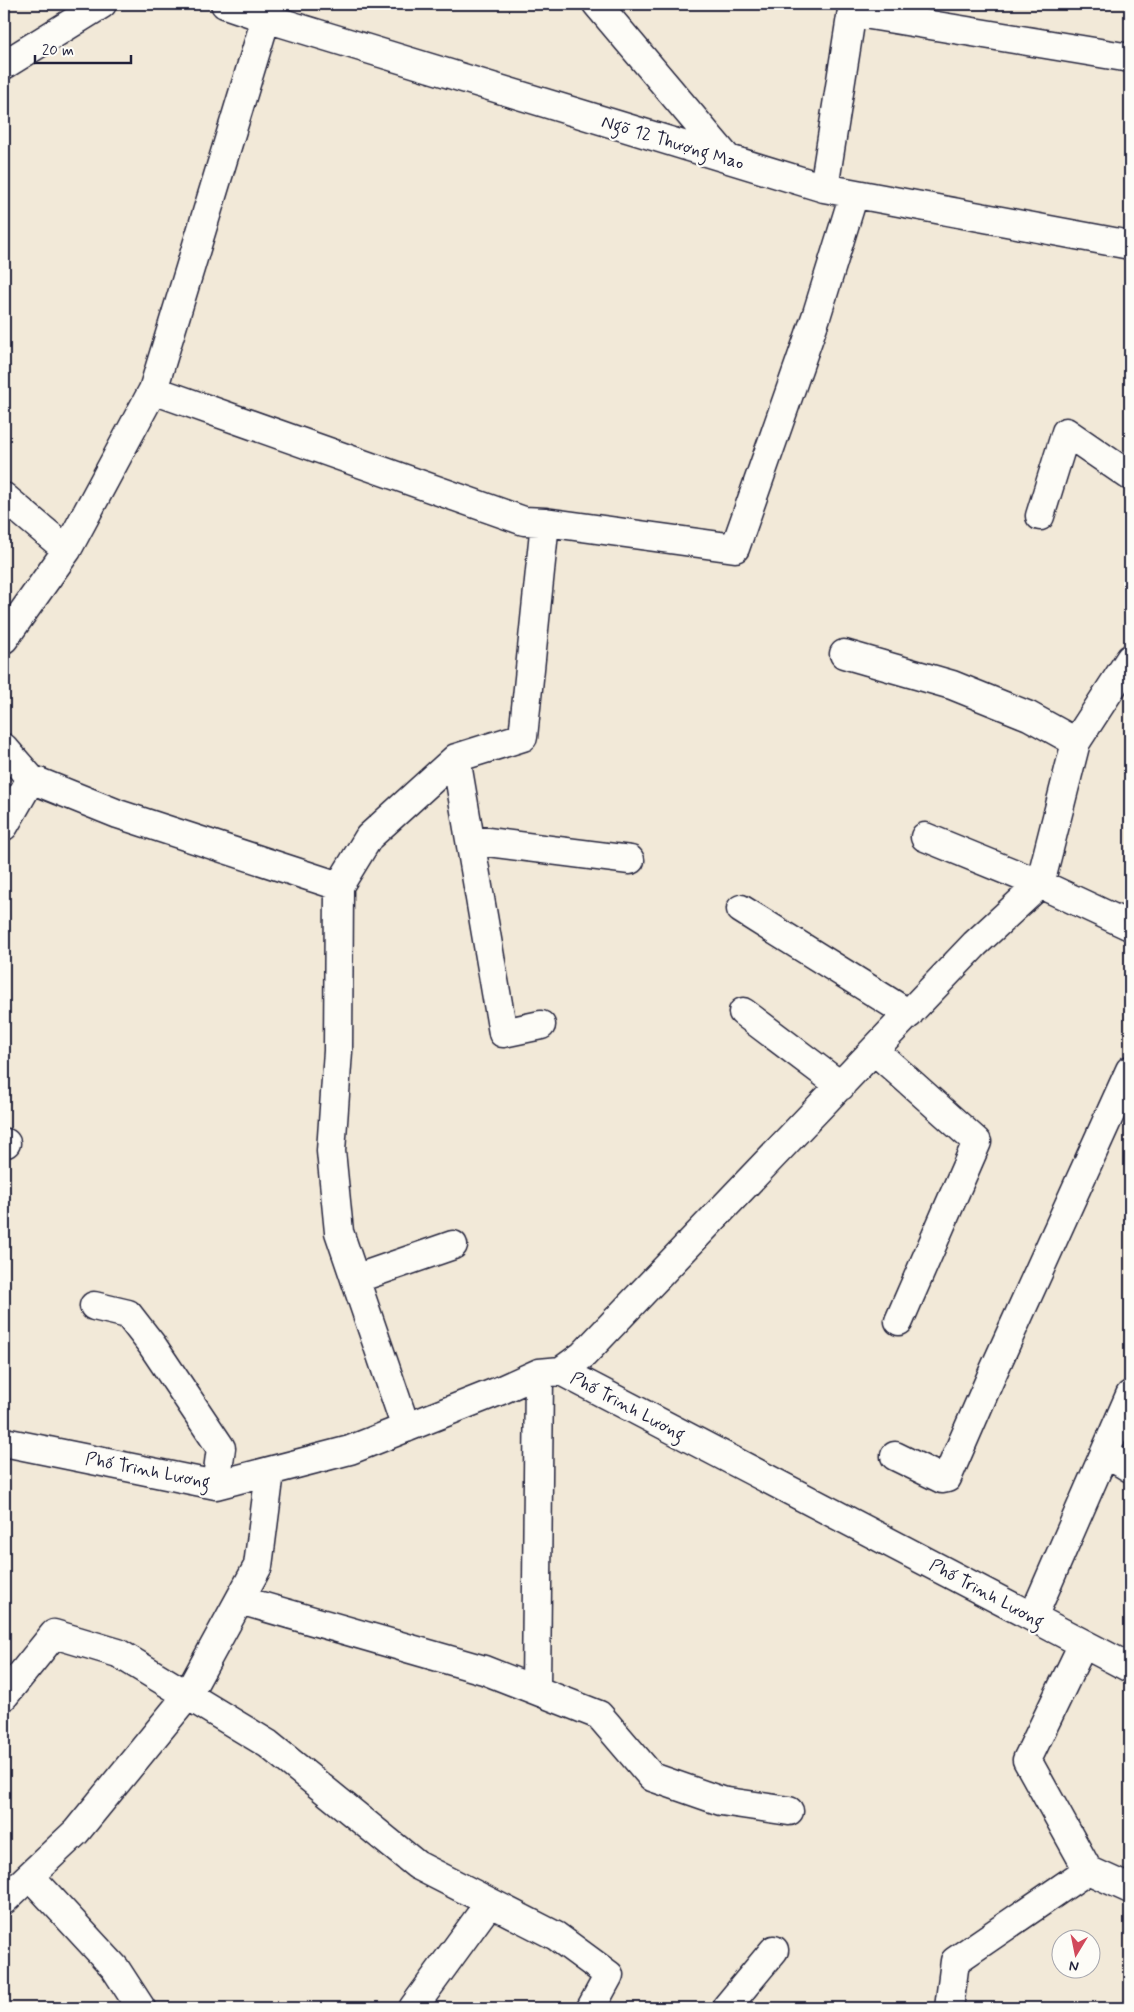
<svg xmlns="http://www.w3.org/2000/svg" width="1134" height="2012" font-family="Mynerve,sans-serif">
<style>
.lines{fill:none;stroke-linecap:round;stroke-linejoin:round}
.minor-casing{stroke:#22223b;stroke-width:31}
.minor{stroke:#fdfcf7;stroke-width:28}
.labels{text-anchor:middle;stroke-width:4.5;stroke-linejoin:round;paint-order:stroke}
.street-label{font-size:18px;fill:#22223b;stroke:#fdfcf7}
</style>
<rect width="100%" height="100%" fill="#f2e9d8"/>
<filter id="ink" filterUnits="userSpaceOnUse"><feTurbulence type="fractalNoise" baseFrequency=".02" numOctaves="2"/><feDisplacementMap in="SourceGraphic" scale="10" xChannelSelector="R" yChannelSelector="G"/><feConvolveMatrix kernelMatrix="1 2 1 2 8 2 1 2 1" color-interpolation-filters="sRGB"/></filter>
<g filter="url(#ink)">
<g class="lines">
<defs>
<path id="minor" d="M225,4L266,18L824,188L1130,245
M597,4L727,158
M852,12L1130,58
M4,65L102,4
M824,188L853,4
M153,390L524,521L545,522L735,548L816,317L854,194
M4,497L67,550
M1040,516L1066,432L1130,476
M4,639L67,550L153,390L266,18
M844,654L952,685L1029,716L1076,742
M4,748L31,779L118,814L339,886
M4,826L31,779
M925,837L1040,884L1130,926
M472,840L630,860
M741,909L909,1014
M743,1012L841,1086
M541,1025L503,1033L456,758L523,737L545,522
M874,1050L977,1142L899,1321
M4,1143H6
M355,1279L453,1245
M94,1306L128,1314L152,1345L221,1448L216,1485
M561,1371L583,1355L975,944L1040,884L1076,742L1130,659
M406,1428L339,1232L331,1151L338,1051L339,886L369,837L456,758
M4,1442L216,1485L350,1450L499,1391L539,1373L561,1371L1130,1668
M1105,1453L1130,1468
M895,1456L942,1479L947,1478L994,1370L1130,1070
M240,1600L484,1670L599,1715L652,1777L721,1801L789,1811
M1033,1617L1130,1395
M536,1690L539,1373
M4,1696L54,1634L118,1653L268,1744L417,1865L556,1936L609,1975L591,2008
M1088,1870L1130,1889
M30,1876L115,1968L141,2008
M4,1900L76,1832L187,1696L258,1566L270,1472
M413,2008L490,1902
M726,2008L774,1950
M949,2008L955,1961L1088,1870L1027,1760L1083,1644"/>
</defs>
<!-- minor casing -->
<use href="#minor" class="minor-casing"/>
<!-- minor -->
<use href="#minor" class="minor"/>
</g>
</g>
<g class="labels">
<!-- street labels -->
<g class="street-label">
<text transform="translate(673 142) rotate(17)" y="6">Ngõ 12 Thượng Mao</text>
<text transform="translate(628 1406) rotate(28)" y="6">Phố Trinh Lương</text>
<text transform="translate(148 1470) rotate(11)" y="6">Phố Trinh Lương</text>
<text transform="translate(987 1593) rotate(28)" y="6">Phố Trinh Lương</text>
</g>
</g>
<!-- margin -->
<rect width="1134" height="2012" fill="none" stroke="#fdfcf7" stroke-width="20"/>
<rect x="10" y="10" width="1114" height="1992" fill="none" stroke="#22223b" stroke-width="2" filter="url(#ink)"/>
<!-- north arrow -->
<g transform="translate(1076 1954) rotate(190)"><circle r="24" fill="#fdfcf7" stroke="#a5a5ac"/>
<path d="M0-4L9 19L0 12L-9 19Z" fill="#d1495b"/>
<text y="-8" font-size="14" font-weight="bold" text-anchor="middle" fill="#22223b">N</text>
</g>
<!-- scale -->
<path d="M35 55v8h96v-8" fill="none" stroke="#22223b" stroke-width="2.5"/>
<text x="42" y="55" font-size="15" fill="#22223b" stroke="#fdfcf7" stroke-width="4" paint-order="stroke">20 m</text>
</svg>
